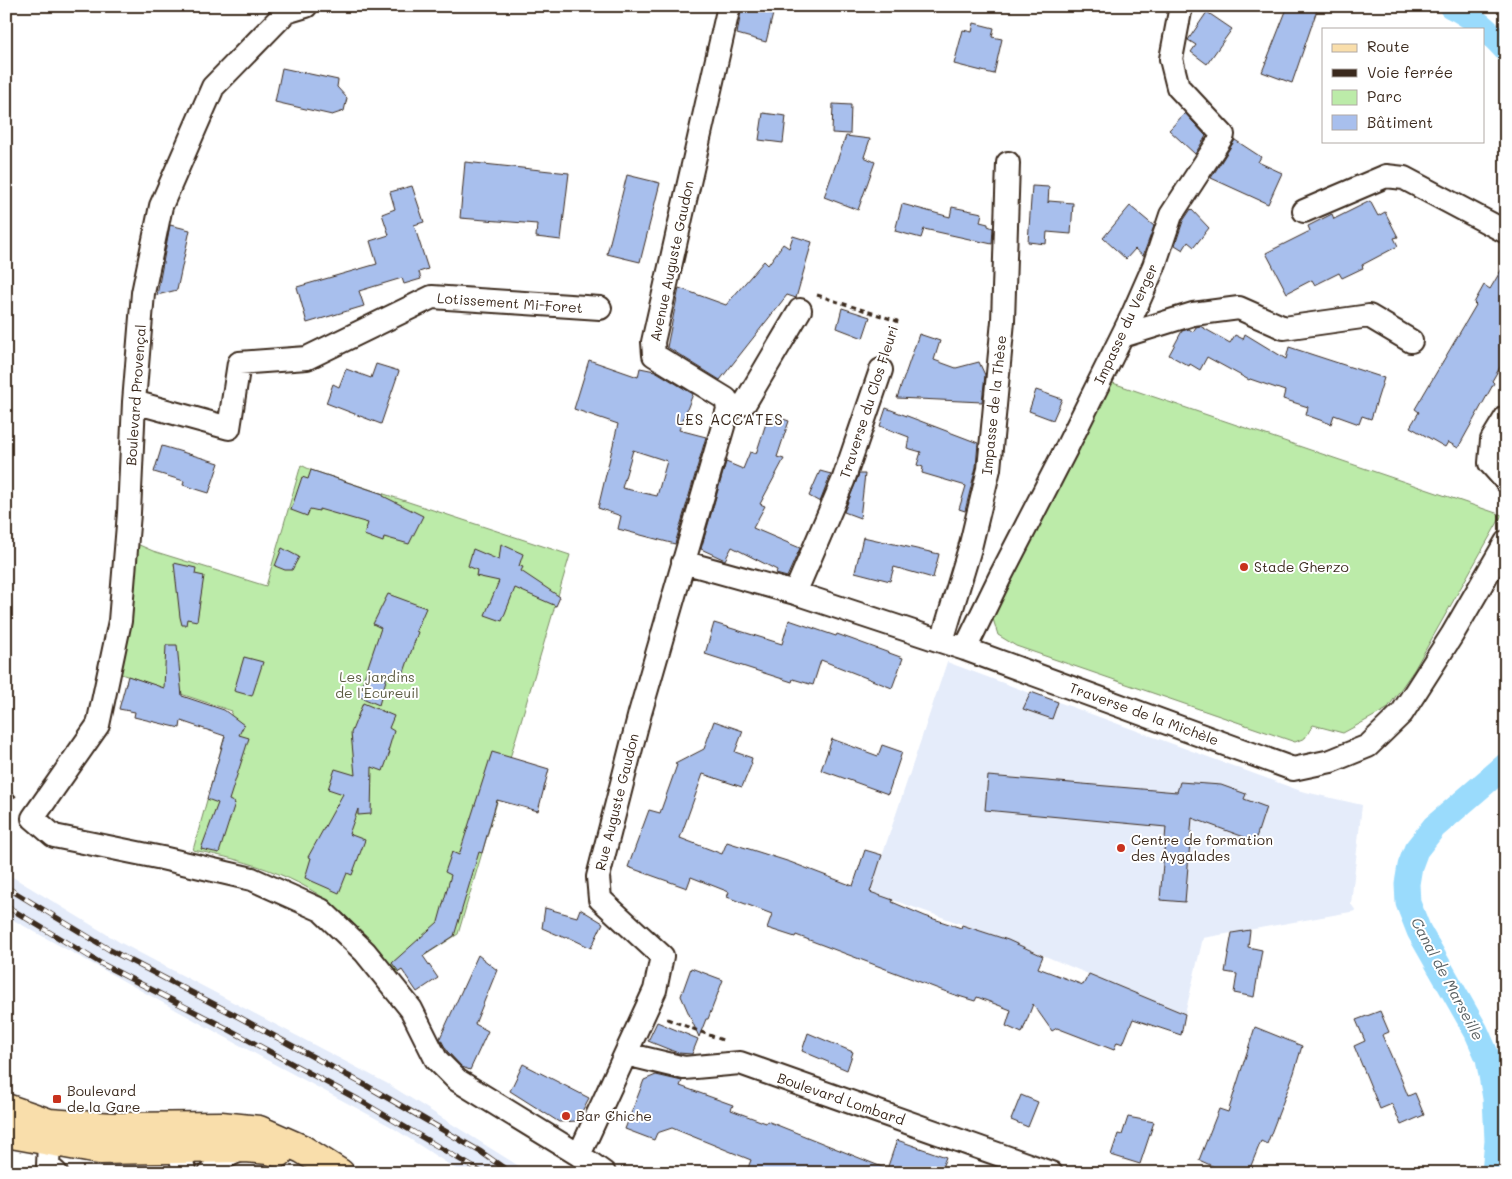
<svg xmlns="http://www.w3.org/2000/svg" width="1512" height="1179" font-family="Mali,sans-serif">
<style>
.built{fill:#e5ecfa}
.green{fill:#bceba9;stroke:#7c8a64}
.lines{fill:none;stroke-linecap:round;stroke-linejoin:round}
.canal{stroke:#9adbfc;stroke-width:25}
.building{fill:#a8bfed;stroke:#3b2a1e;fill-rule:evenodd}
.minor-casing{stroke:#3b2a1e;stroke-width:26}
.major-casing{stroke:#3b2a1e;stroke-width:31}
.path{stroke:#3b2a1e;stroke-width:3;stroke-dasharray:5 4;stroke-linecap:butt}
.minor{stroke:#fff;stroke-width:22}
.major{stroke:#f9deab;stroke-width:28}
.rail-casing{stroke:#3b2a1e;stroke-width:5.5}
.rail{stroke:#fff;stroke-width:4;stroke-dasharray:11;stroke-linecap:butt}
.poi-dot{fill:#c8321e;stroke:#fff;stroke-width:2}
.labels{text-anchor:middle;stroke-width:4;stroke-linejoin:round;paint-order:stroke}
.street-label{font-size:14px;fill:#3b2a1e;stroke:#fff}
.poi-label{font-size:14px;fill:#3b2a1e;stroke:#fff;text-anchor:start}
.park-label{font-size:14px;fill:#5b5a41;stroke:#fff}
.neighbourhood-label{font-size:15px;letter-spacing:1px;fill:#3b2a1e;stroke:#fff}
.water-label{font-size:15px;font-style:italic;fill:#585f61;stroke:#fff}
</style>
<rect width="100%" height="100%" fill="#fff"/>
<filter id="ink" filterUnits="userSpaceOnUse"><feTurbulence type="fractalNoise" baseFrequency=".02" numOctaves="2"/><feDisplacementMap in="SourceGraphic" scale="10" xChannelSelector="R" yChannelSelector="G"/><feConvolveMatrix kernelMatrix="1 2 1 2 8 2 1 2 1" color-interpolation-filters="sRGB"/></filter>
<g filter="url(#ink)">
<!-- built -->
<path class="built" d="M947,662L1030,693L1031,692L1301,791L1362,805L1351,904L1356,911L1203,938L1185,1014L999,937L870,892Z
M6,873L121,943L388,1084L530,1173H462L390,1126L263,1058L15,921L6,916Z"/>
<!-- green -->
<path class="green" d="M1107,381L1502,515L1414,670L1387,709L1343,733L1313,725L1305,738L1295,742L1016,646L998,635L993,619L998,602Z
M301,465L311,470L570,555L458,934L397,973C382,955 368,937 351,921C309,878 250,861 193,850L232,711L121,674L135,587L137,544L153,551L266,586Z"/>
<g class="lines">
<!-- canal -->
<path class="canal" d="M1451,6C1473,16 1490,32 1506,50
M1494,1173L1497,1141L1495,1098L1488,1058L1476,1031L1419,931L1408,903L1407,884L1410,866L1416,850L1434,827L1506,765"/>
</g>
<!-- building -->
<path class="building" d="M742,6L773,14L766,42L737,34Z
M1288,6H1307L1317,10L1292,83L1262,72Z
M1207,12L1232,29L1207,64L1191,52L1196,45L1188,40Z
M974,23L994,28L992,37L1002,39L994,74L954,64L963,30L972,32Z
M282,68L338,80L337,87L347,98L344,111L332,115L275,102Z
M833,104L851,105L850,134L832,133Z
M763,113L786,116L783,143L759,140Z
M1185,113L1206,136L1195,154L1169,130Z
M846,136L870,139L864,157L875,162L858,210L824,197Z
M1235,140L1261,157L1258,162L1282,173L1268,204L1211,178Z
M465,162L569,173L561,240L536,237L537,224L460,218Z
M627,175L660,183L640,262L607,254Z
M412,186L424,222L414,225L428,269L419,272L421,279L404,284L402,278L359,291L364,306L307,323L297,287L377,264L370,241L389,235L382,214L395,209L390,192Z
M1032,186L1049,187L1048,203L1049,201L1073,203L1071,234L1047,232L1046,244L1028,242Z
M1370,201L1378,216L1385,212L1398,237L1394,238L1398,246L1362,265L1363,268L1342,278L1339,273L1315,285L1312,280L1287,293L1266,253L1310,231L1308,226L1332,214L1334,219Z
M902,204L950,217L952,207L982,213L980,222L988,224V226L993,228L992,244L924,229L921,238L895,231Z
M1130,206L1154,226L1143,256L1135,249L1126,259L1103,238Z
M1191,209L1209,228L1194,247L1188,242L1183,250L1175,245L1183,221Z
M170,225L190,230L177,290L157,295Z
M793,236L812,242L796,298L787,295L720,380L667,347L679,288L726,305L764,261L768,265L783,244L789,248Z
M1506,262V357L1492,381L1494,383L1458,448L1448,442L1445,447L1410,427L1419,412L1415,409L1476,305L1474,303L1484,285L1490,289Z
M842,308L870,317L863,338L837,328Z
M1200,326L1230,343L1235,335L1243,339L1245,334L1286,359L1289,347L1384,378L1371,419L1362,416L1359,424L1334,415L1331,424L1306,415L1308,407L1283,399L1285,391L1250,379L1249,380L1207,357L1200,370L1190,364L1189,366L1169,355L1182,331L1189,329L1193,332L1196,327Z
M919,334L940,341L934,360L956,368L979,362L985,375L982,402L897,398Z
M589,360L638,377L640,368L655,371L693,394L679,430L706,437L675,544L618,529L621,516L598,508L618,424L574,409ZM633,450L667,461L657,496L622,488Z
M376,364L399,371L381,424L326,403L333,384L339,387L346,369L371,378Z
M1036,390L1062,399L1053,420L1029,411Z
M886,408L978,443L976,467L965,511L959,509L966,486L922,473L923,467L917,465L921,452L907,448L909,437L880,426Z
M769,414L789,421L777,457L784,459L760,504L765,506L753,528L800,548L787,577L776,574L777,570L732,547L725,560L701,549L726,462L743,469L750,452L756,454Z
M162,446L219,463L209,493L183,485L184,481L154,472Z
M311,470L383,494V496L423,516L409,544L384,537L383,542L364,535L368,523L319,509V511L310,509L307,516L291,510L302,477L308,479Z
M820,471L831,474L820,502L809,496Z
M859,474H865L860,518L844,512Z
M863,537L939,554L933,578L894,567L890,581L855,572Z
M501,544L523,554L519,566L523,567L521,571L560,597L556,606L515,588L502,621L485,615L499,581L476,576L477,570L468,566L473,549L499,560Z
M282,548L299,557L292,570H285L275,566Z
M174,563L196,568L195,574L204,576L197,621L187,619L186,625H182L180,617Z
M388,594L426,608L416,631L418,632L402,678L388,673L379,705L358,696L381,628L373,624Z
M789,620L836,636L837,634L903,658L892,688L821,660L813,685L793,679L792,682L705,654L714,623L782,644Z
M166,645H177L182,696L224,710L244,725L239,735L249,738L229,800L235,803L219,853L201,849L218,803L207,799L225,736L181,721L180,728L134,717L135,712L119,709L128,676L164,688Z
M244,657L263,662L252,696L234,691Z
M1031,692L1058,702L1052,719L1023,709Z
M363,703L394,716L389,728L394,731L388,751L390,752L383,771L372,767L371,814L358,815V809L349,834L365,840L352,875L347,873L339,893L305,878L311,858L308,857L343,794L328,789L335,769L355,775L351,733Z
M714,721L743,731L735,752L752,758L751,762L752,763L742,787L703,774L680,838L722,854L727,842L790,862L853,886L865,850L882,855L870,892L893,900L892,902L925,916L961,928L962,925L1008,940L1043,956L1038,968L1083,985L1089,974L1185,1014L1181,1035L1133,1019L1123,1044L1117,1042L1114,1050L1057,1028L1052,1031L1033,1004L1022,1033L1006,1026L1011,1010L977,997L975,1001L952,994L796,935L795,937L767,928L772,914L727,897L729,892L691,877L687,888L628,867L649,810L660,813L677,765L675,764L704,749Z
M832,739L878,756L882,745L902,752L888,794L821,770Z
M492,752L549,769L538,811L497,800L482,853L479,852L454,936L423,956L438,978L417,992L402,970L399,972L392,963L438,922L451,875L445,872L452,852L459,855Z
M988,776L1177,792L1180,782L1221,785L1246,794L1244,799L1266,807L1255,841L1192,818L1185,902L1160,900L1166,827L985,810Z
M545,908L577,917L580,909L603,923L591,948L566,936L565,938L542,928Z
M1250,930L1248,947L1262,950L1254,997L1234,993L1237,974L1225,972L1232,933Z
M478,955L497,970L475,1024L488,1031L470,1070L462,1067L447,1051L440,1038Z
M691,968L723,980L708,1019H706L699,1037L681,996Z
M1380,1011L1389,1032L1382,1035L1400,1076L1408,1096L1415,1093L1424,1115L1401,1125L1392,1104L1380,1109L1354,1046L1365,1041L1356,1020Z
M657,1022L698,1039L692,1054L678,1053L648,1041Z
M1255,1027L1302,1046L1294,1073L1267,1144L1261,1141L1248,1173H1228L1199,1160L1219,1109L1228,1112Z
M808,1033L853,1052L847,1070L802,1051Z
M523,1064L589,1098L577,1121L559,1122L510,1091Z
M656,1075L682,1081L680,1086L733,1105L731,1110L766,1123L767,1121L887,1169L897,1140L946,1157L940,1173H746L751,1160L672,1128L657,1133L654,1140L625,1129L644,1080Z
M1021,1095L1038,1102L1028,1127L1011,1120Z
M1128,1117L1154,1122L1140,1164L1111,1155L1118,1134L1122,1135Z"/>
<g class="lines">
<defs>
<path id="minor" d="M306,6L286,12L213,87L161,206L143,293L134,402L129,513L120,621L98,725L33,818L54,836L162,858L252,879L321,910L365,952L411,1009L436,1059L457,1080L579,1155L604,1173
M1304,211L1386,176L1404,178L1506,232
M1122,336L1193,314L1239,308L1284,328L1369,316L1411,341
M134,402L229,428L239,363L307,358L432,297L600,308
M728,409L745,403L800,310
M1506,417L1492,440L1490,463L1506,481
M683,562L795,593L965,649L1293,769L1331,761L1368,746L1402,713L1452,635L1506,542
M795,593L843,481L881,370
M942,641L970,548L989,469L1003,321L1008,163
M965,649L1000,577L1066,449L1132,316L1154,266L1171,215L1223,135L1178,87L1171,59L1181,6
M626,1054L684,1068L740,1063L1051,1173
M163,1143L178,1148L185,1173
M579,1155L655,990L662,956L600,899L598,877L640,713L728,409L726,399L654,355L653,342L729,6
M56,1173L48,1166L49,1142L63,1133
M210,1173L225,1157L245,1148"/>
<path id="major" d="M6,1108L49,1123L76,1125L116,1127L221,1126L259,1130L302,1149L340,1173
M6,1133L99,1150L246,1148L268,1150L279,1153"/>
</defs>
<!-- minor casing -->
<use href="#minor" class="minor-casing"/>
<!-- major casing -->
<use href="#major" class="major-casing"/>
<!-- path -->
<path class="path" d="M817,295L897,321L888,349
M6,787L18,800
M667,1019L725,1041"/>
<!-- minor -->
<use href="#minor" class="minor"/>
<!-- major -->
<use href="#major" class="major"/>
<defs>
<path id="rail" d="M6,887L110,950L235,1015L367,1086L481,1152L511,1173
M6,906L102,964L228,1029L359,1100L483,1173"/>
</defs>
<!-- rail casing -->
<use href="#rail" class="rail-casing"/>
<!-- rail -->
<use href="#rail" class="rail"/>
</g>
</g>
<!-- markers -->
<g class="poi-dot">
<circle cx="1244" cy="567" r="5"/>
<circle cx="1121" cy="848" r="5"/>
<rect x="52" y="1094" width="10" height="10" rx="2.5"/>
<circle cx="566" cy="1116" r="5"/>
</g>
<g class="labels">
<!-- street labels -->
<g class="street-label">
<text transform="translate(672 261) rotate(-78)" y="5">Avenue Auguste Gaudon</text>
<text transform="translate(510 303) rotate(4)" y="5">Lotissement Mi-Foret</text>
<text transform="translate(1126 324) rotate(-65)" y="5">Impasse du Verger</text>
<text transform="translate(136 395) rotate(-86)" y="5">Boulevard Provençal</text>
<text transform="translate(869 402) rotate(-72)" y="5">Traverse du Clos Fleuri</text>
<text transform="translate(994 405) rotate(-84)" y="5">Impasse de la Thèse</text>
<text transform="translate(1144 714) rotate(20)" y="5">Traverse de la Michèle</text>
<text transform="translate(617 802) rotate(-76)" y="5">Rue Auguste Gaudon</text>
<text transform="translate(841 1099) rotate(19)" y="5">Boulevard Lombard</text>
</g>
<!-- poi labels -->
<g class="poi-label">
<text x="1254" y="572">Stade Gherzo</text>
<text x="1131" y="845">Centre de formation<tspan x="1131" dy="16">des Aygalades</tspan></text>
<text x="67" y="1096">Boulevard<tspan x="67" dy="16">de la Gare</tspan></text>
<text x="576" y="1121">Bar Chiche</text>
</g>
<!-- park labels -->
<g class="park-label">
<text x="377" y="682">Les jardins<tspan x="377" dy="16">de l'Ecureuil</tspan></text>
</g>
<!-- neighbourhood labels -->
<g class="neighbourhood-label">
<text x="730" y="425">LES ACCATES</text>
</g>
<!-- water labels -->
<g class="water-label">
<text transform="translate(1447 979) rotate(62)" y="5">Canal de Marseille</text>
</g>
</g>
<!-- margin -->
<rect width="1512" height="1179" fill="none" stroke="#fff" stroke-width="25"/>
<rect x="12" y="12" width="1487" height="1154" fill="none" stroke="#3b2a1e" stroke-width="2" filter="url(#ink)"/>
<!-- legend -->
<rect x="1322" y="28" width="162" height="115" fill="#ffffff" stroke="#b1aaa5"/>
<rect x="1332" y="44" width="25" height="8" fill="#f9deab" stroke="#b1aaa5"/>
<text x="1367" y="52" font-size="15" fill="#3b2a1e">Route</text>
<rect x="1332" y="69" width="25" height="8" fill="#3b2a1e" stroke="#b1aaa5"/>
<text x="1367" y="78" font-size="15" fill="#3b2a1e">Voie ferrée</text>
<rect x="1332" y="90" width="25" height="15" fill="#bceba9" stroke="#b1aaa5"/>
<text x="1367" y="102" font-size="15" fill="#3b2a1e">Parc</text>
<rect x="1332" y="115" width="25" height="15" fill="#a8bfed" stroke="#b1aaa5"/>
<text x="1367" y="128" font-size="15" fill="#3b2a1e">Bâtiment</text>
</svg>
